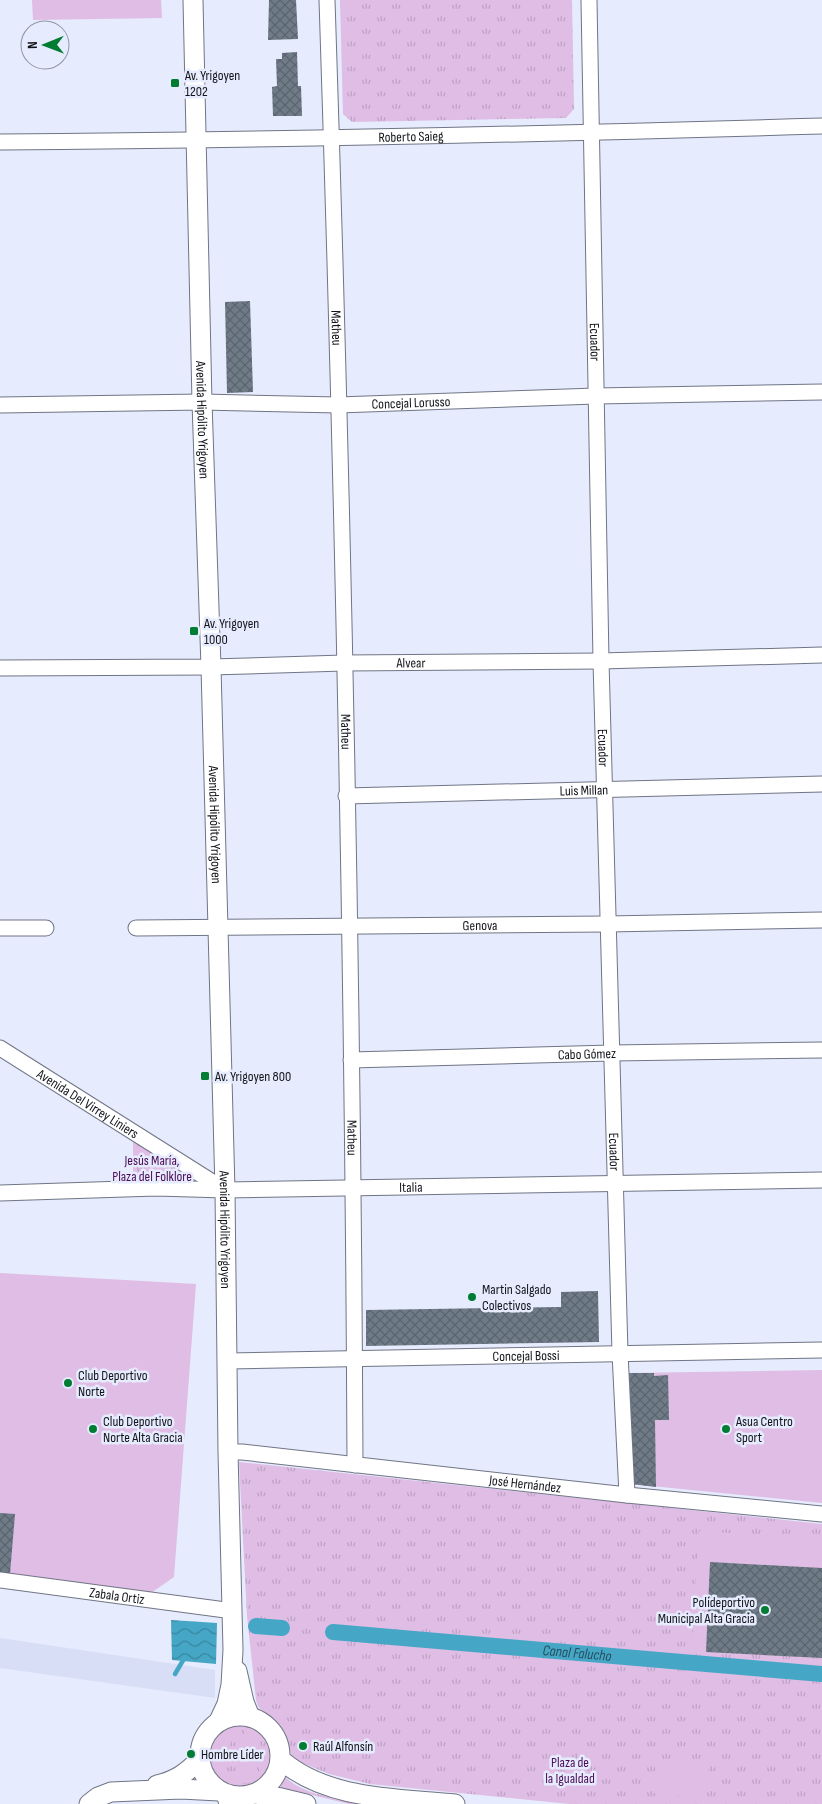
<svg xmlns="http://www.w3.org/2000/svg" width="822" height="1804" font-family="'Sofia Sans Condensed',sans-serif">
<style>
.built{fill:#d7def6}
.grass{fill:url(#grass-tufts)}
.garden{fill:#dfbde5;fill-rule:evenodd}
.water{fill:url(#water-waves)}
.lines{fill:none;stroke-linecap:round;stroke-linejoin:round}
.stream{stroke:#45a6c6;stroke-width:4.5}
.canal{stroke:#45a6c6;stroke-width:16}
.building{fill:url(#building-cross-hatch)}
.minor-casing{stroke:#707585;stroke-width:17}
.major-casing{stroke:#707585;stroke-width:21}
.minor{stroke:#fff;stroke-width:15}
.major{stroke:#fff;stroke-width:19}
.poi-dot{fill:#007c33;stroke:#e6ebfd;stroke-width:2}
.labels{text-anchor:middle;stroke-width:5;stroke-linejoin:round;paint-order:stroke}
.poi-label{font-size:14px;fill:#12141a;stroke:#e6ebfd;text-anchor:start}
.street-label{font-size:14px;fill:#12141a;stroke:#e6ebfd}
.park-label{font-size:14px;fill:#4b0b55;stroke:#e6ebfd}
.water-label{font-size:15px;font-style:italic;fill:#254f5d;stroke:#e6ebfd}
</style>
<defs>
<pattern id="grass-tufts" width="24" height="20" patternUnits="userSpaceOnUse" patternTransform="scale(1.25)"><rect width="24" height="20" fill="#dfbde5"/><path d="M3 7l-1-3M5 7V3M7 7l1-3M15 17l-1-3M17 17v-4M19 17l1-3" fill="none" stroke="#bea2c4"/></pattern>
<pattern id="water-waves" width="16" height="10" patternUnits="userSpaceOnUse" patternTransform="scale(1.25)"><rect width="16" height="10" fill="#45a6c6"/><path d="M0 5q4-4 8 0t8 0" fill="none" stroke="#3886a0"/></pattern>
<pattern id="building-cross-hatch" width="8" height="8" patternUnits="userSpaceOnUse" patternTransform="scale(1.25)"><rect width="8" height="8" fill="#6f7c88"/><path d="M0 0l8 8M0 8l8-8" fill="none" stroke="#5a646e"/></pattern>
</defs>
<rect width="100%" height="100%" fill="#e6ebfd"/>
<!-- built -->
<path class="built" d="M0,1638L215,1670V1698L0,1668Z"/>
<!-- grass -->
<path class="grass" d="M340,0H572L574,109L566,118L352,122L343,114Z
M133,1132L211,1189L133,1188Z
M239,1462L822,1524V1804H569L370,1784L329,1774L300,1762L292,1756L287,1742L279,1726L264,1714L258,1706L256,1700L247,1616Z
M205 1757a35 35 0 1 1 70 0a35 35 0 1 1-70 0Z
M285,1777C308,1798 345,1799 374,1804H349L296,1791L279,1790Z"/>
<!-- garden -->
<path class="garden" d="M32,0H161L162,18L33,20Z
M0,1273L196,1284L174,1577L151,1593L0,1573Z
M822,1370V1503L631,1484L629,1373Z
M699,1531L822,1539V1658L692,1649Z
M238,1721L253,1724L271,1774L265,1782L217,1784L209,1775L205,1764ZM240,1722L264,1779V1780L216,1777Z
M230 1757a10 10 0 1 1 20 0a10 10 0 1 1-20 0Z
M656,1761L709,1766L706,1799L653,1793Z"/>
<!-- water -->
<path class="water" d="M171,1620L217,1623L216,1664L172,1660Z"/>
<g class="lines">
<!-- stream -->
<path class="stream" d="M175,1674L185,1657"/>
<!-- canal -->
<g class="canal">
<path d="M256,1626L282,1628"/>
<path id="s1" d="M333,1632L822,1674"/>
</g>
</g>
<!-- building -->
<path class="building" d="M269,0H296L298,39L268,40Z
M297,52L298,86H301L302,116H273L272,87L277,86L276,59H282V53Z
M250,301L253,392L227,393L225,302Z
M598,1291L599,1342L366,1346V1310L561,1307V1292Z
M629,1373H654V1376L668,1375L669,1420H655L656,1487L631,1484Z
M0,1513L15,1514L10,1574L0,1573Z
M710,1562L822,1568V1658L706,1652Z"/>
<g class="lines">
<defs>
<g id="minor">
<path id="s2" d="M327,0C343,488 353,977 355,1465"/>
<path id="s3" d="M589,0L601,661L620,1353L627,1495"/>
<path id="s4" d="M0,142C274,140 548,134 822,126"/>
<path id="s5" d="M0,405L202,402L338,405L596,396L822,392"/>
<path id="s6" d="M0,668L211,667L344,663L601,661L822,655"/>
<path id="s7" d="M346,796L822,784"/>
<path d="M0,928H46"/>
<path id="s8" d="M136,928L608,924L822,920"/>
<path id="s9" d="M0,1048L222,1188"/>
<path id="s10" d="M351,1060L612,1053L822,1050"/>
<path id="s11" d="M0,1193L156,1188L225,1190L822,1180"/>
<path id="s12" d="M228,1361L822,1350"/>
<path id="s13" d="M228,1452H242L627,1495L822,1514"/>
<path id="s14" d="M0,1580L233,1611"/>
<path d="M224,1794L227,1804"/>
<path d="M245,1804L249,1796"/>
</g>
<g id="major">
<path id="s15" d="M193,0L202,402L211,667L225,1190L228,1452L233,1650L231,1685L227,1704L219,1721"/>
<path d="M237,1671L244,1702L250,1717"/>
<circle cx="240" cy="1756" r="40"/>
<path d="M281,1760C327,1800 397,1798 455,1804"/>
<path d="M157,1785C175,1781 187,1773 200,1759"/>
<path d="M255,1794L281,1798L306,1804"/>
<path d="M89,1804L98,1797L111,1792L181,1789L219,1791"/>
</g>
</defs>
<!-- minor casing -->
<use href="#minor" class="minor-casing"/>
<!-- major casing -->
<use href="#major" class="major-casing"/>
<!-- minor -->
<use href="#minor" class="minor"/>
<!-- major -->
<use href="#major" class="major"/>
</g>
<!-- markers -->
<g class="poi-dot">
<rect x="170" y="78" width="10" height="10" rx="2.5"/>
<rect x="189" y="626" width="10" height="10" rx="2.5"/>
<rect x="200" y="1071" width="10" height="10" rx="2.5"/>
<circle cx="472" cy="1297" r="5"/>
<circle cx="68" cy="1383" r="5"/>
<circle cx="93" cy="1429" r="5"/>
<circle cx="726" cy="1429" r="5"/>
<circle cx="765" cy="1610" r="5"/>
<circle cx="303" cy="1746" r="5"/>
<circle cx="191" cy="1754" r="5"/>
</g>
<g class="labels">
<!-- poi labels -->
<g class="poi-label">
<text x="185" y="80">Av. Yrigoyen<tspan x="185" dy="16">1202</tspan></text>
<text x="204" y="628">Av. Yrigoyen<tspan x="204" dy="16">1000</tspan></text>
<text x="215" y="1081">Av. Yrigoyen 800</text>
<text x="482" y="1294">Martin Salgado<tspan x="482" dy="16">Colectivos</tspan></text>
<text x="78" y="1380">Club Deportivo<tspan x="78" dy="16">Norte</tspan></text>
<text x="103" y="1426">Club Deportivo<tspan x="103" dy="16">Norte Alta Gracia</tspan></text>
<text x="736" y="1426">Asua Centro<tspan x="736" dy="16">Sport</tspan></text>
<text x="755" y="1607" text-anchor="end">Polideportivo<tspan x="755" dy="16">Municipal Alta Gracia</tspan></text>
<text x="313" y="1751">Raúl Alfonsín</text>
<text x="201" y="1759">Hombre Líder</text>
</g>
<!-- street labels -->
<g class="street-label">
<text dy="5" stroke="none"><textPath href="#s4" startOffset="411">Roberto Saieg</textPath></text>
<text dy="5" stroke="none"><textPath href="#s2" startOffset="328">Matheu</textPath></text>
<text dy="5" stroke="none"><textPath href="#s3" startOffset="342">Ecuador</textPath></text>
<text dy="5" stroke="none"><textPath href="#s5" startOffset="411">Concejal Lorusso</textPath></text>
<text dy="5" stroke="none"><textPath href="#s15" startOffset="420">Avenida Hipólito Yrigoyen</textPath></text>
<text dy="5" stroke="none"><textPath href="#s6" startOffset="411">Alvear</textPath></text>
<text dy="5" stroke="none"><textPath href="#s2" startOffset="732">Matheu</textPath></text>
<text dy="5" stroke="none"><textPath href="#s3" startOffset="748">Ecuador</textPath></text>
<text dy="5" stroke="none"><textPath href="#s7" startOffset="238">Luis Millan</textPath></text>
<text dy="5" stroke="none"><textPath href="#s15" startOffset="825">Avenida Hipólito Yrigoyen</textPath></text>
<text dy="5" stroke="none"><textPath href="#s8" startOffset="344">Genova</textPath></text>
<text dy="5" stroke="none"><textPath href="#s10" startOffset="236">Cabo Gómez</textPath></text>
<text dy="5" stroke="none"><textPath href="#s9" startOffset="104">Avenida Del Virrey Liniers</textPath></text>
<text dy="5" stroke="none"><textPath href="#s2" startOffset="1138">Matheu</textPath></text>
<text dy="5" stroke="none"><textPath href="#s3" startOffset="1152">Ecuador</textPath></text>
<text dy="5" stroke="none"><textPath href="#s11" startOffset="411">Italia</textPath></text>
<text dy="5" stroke="none"><textPath href="#s15" startOffset="1230">Avenida Hipólito Yrigoyen</textPath></text>
<text dy="5" stroke="none"><textPath href="#s12" startOffset="298">Concejal Bossi</textPath></text>
<text dy="5" stroke="none"><textPath href="#s13" startOffset="299">José Hernández</textPath></text>
<text dy="5" stroke="none"><textPath href="#s14" startOffset="118">Zabala Ortiz</textPath></text>
</g>
<!-- park labels -->
<g class="park-label">
<text x="152" y="1165">Jesús María,<tspan x="152" dy="16">Plaza del Folklore</tspan></text>
<text x="570" y="1767">Plaza de<tspan x="570" dy="16">la Igualdad</tspan></text>
</g>
<!-- water labels -->
<g class="water-label">
<text dy="5" stroke="none"><textPath href="#s1" startOffset="245">Canal Falucho</textPath></text>
</g>
</g>
<!-- north arrow -->
<g transform="translate(45 45) rotate(269)"><circle r="24" fill="#e6ebfd" stroke="#9195a2"/>
<path d="M0-4L9 19L0 12L-9 19Z" fill="#007c33"/>
<text y="-8" font-size="14" font-weight="bold" text-anchor="middle" fill="#12141a">N</text>
</g>
</svg>
